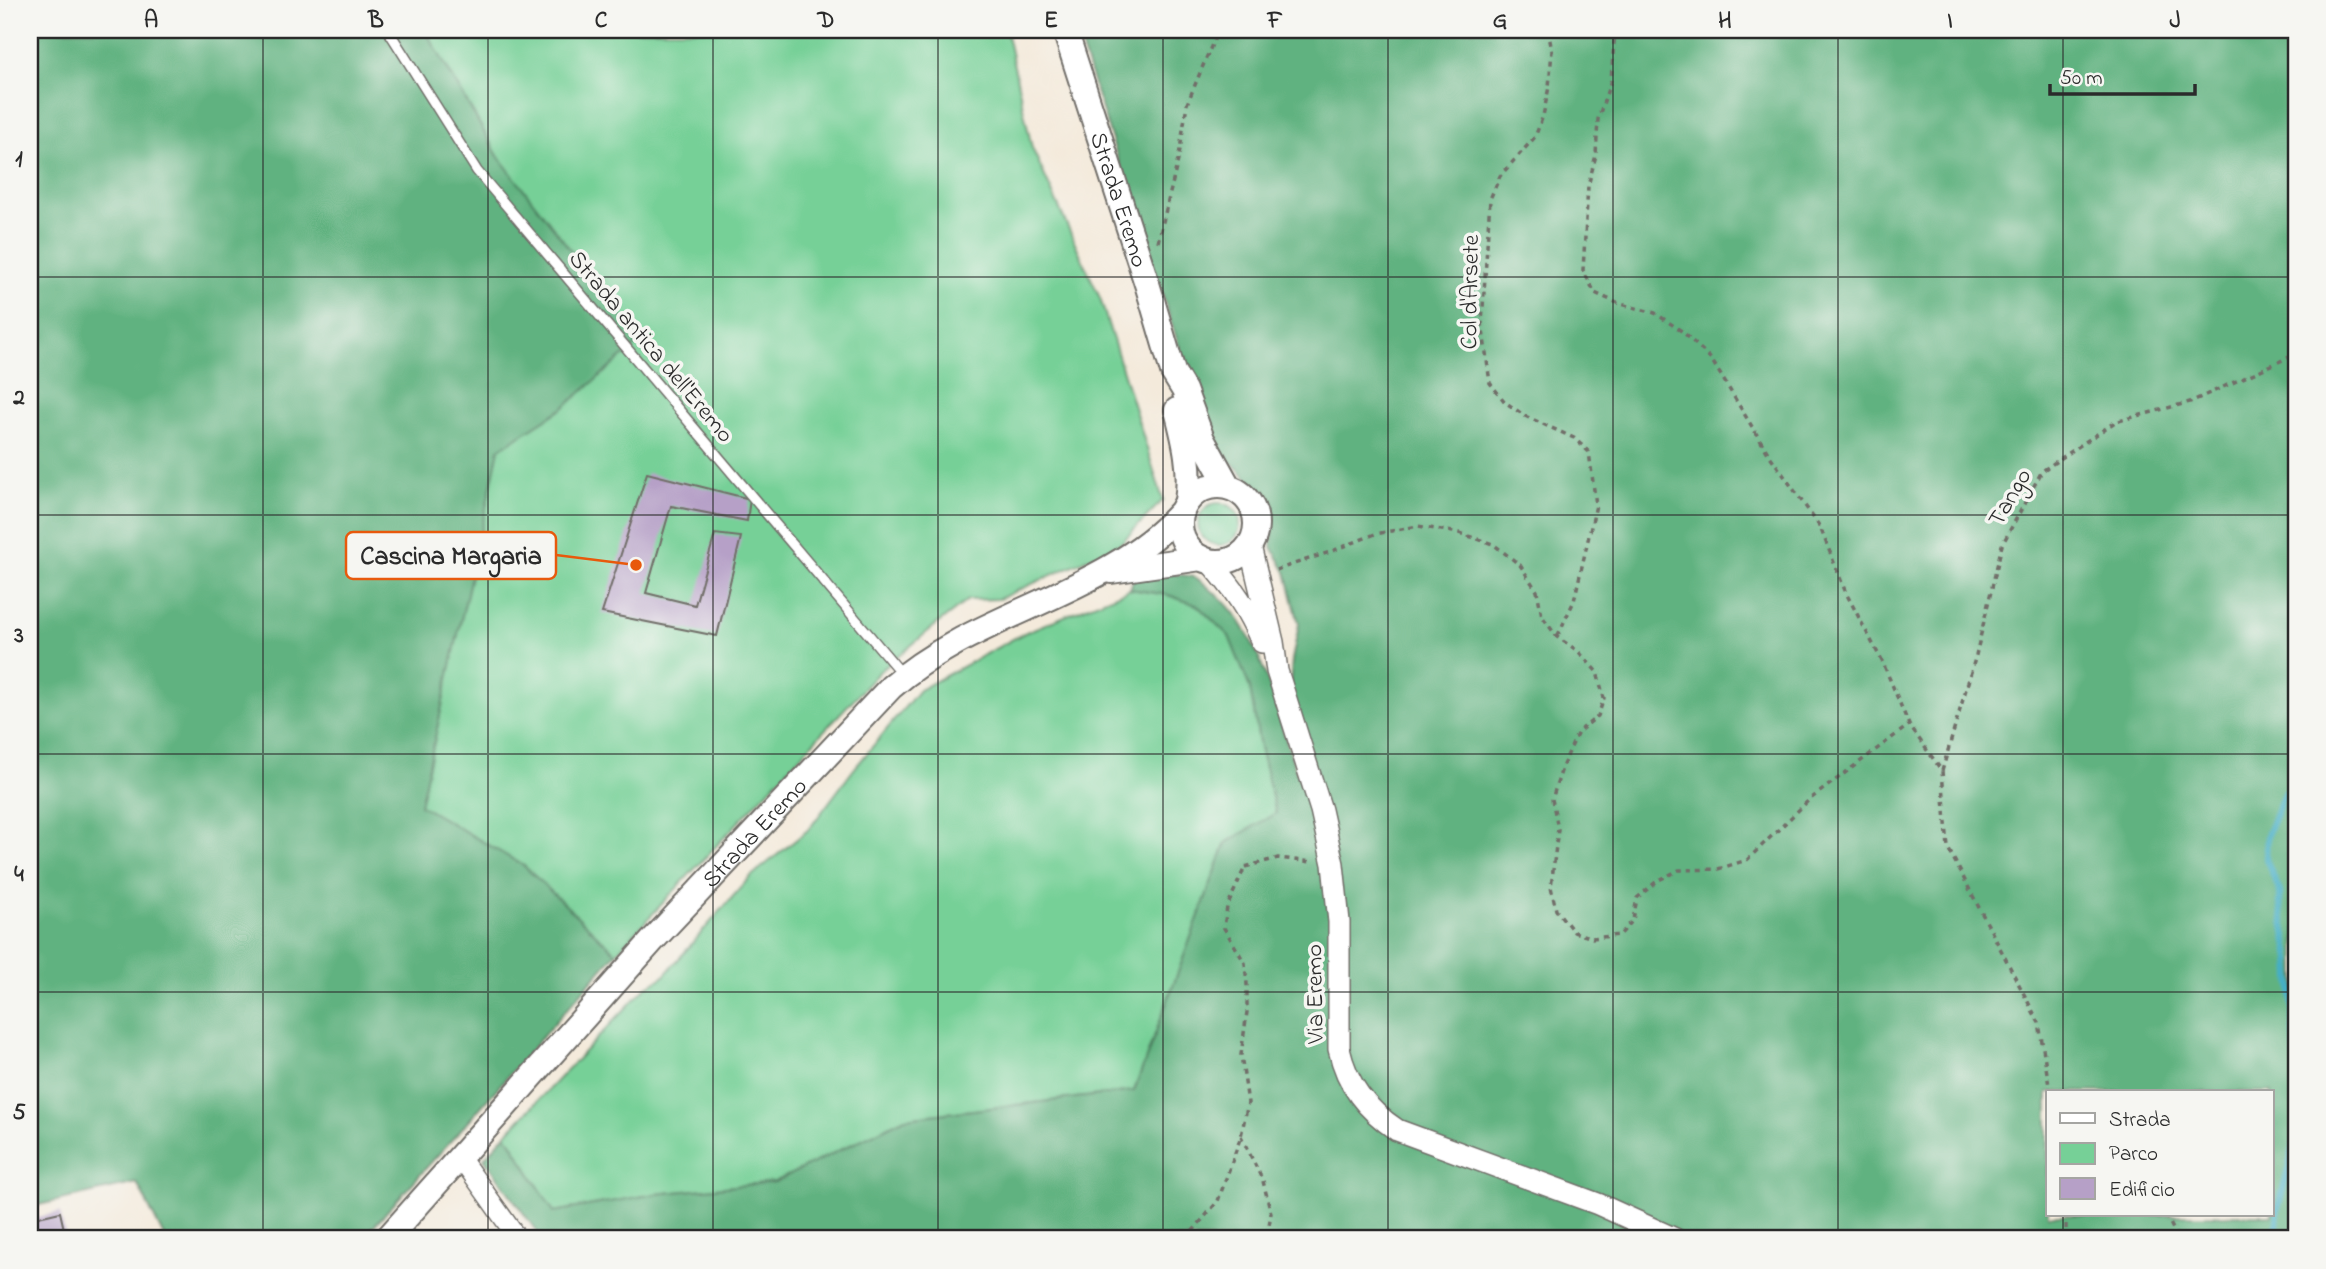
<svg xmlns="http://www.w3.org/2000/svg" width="2326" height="1269" font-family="'Indie Flower',sans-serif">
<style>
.green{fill:#76d097;stroke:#507e61;stroke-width:2}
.forest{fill:#60b280;stroke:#466e56;stroke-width:2;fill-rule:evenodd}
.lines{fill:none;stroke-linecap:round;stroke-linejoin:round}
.stream{stroke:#45aec5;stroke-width:6}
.building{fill:#b6a0c7}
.service-casing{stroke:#716e69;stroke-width:12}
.minor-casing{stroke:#716e69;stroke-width:21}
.tertiary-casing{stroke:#716e69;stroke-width:24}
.secondary-casing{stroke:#716e69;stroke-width:28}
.path{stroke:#716e69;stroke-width:3.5;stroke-dasharray:5 5;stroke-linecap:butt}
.service{stroke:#fff;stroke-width:9}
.minor{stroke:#fff;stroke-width:18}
.tertiary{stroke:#fff;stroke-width:21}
.secondary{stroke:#fff;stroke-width:24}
.grid{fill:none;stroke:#2b2b2b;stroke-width:2;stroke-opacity:0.55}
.labels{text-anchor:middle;stroke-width:7;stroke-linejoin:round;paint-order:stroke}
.street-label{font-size:24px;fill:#2b2b2b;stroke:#f6f6f2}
.leader{fill:none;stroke:#e8590c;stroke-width:2.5}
.callout-dot{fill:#e8590c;stroke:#f6f6f2;stroke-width:2.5}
.callout{fill:#f6f6f2;stroke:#e8590c;stroke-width:2.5}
.callout-label{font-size:26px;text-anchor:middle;font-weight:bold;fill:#2b2b2b}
.neatline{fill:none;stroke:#2b2b2b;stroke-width:2.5}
.grid-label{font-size:23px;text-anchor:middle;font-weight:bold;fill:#2b2b2b}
</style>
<rect width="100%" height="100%" fill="#f6f6f2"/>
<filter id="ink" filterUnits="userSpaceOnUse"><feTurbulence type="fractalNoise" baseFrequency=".0143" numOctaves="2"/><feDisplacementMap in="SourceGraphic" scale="14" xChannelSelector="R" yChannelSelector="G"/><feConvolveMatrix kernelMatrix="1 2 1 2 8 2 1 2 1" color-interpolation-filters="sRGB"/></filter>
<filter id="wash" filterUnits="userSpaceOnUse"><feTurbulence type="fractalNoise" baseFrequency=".00686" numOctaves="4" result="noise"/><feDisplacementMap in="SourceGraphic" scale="28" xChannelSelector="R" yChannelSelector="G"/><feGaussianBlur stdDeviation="1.57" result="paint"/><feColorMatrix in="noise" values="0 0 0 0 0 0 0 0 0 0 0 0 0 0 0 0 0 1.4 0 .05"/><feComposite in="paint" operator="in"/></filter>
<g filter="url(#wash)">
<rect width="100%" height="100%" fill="#f4eadb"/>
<!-- green -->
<path class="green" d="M425,30H1006L1032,148L1100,298L1163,500L1120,544L999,599L968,600L937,624L879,672L616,953L524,866L420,805L499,449L563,408L498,156Z
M1198 524a21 21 0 1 1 42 0a21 21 0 1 1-42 0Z
M1130,589L1168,595L1197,605L1229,636L1250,688L1260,747L1276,813L1226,843L1134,1091L905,1118L775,1182L655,1194L554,1212L506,1134L645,988L663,977L749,878L809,829L854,769L919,690L1026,632Z"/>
<!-- forest -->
<path class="forest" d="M30,30H425L498,156L641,341L563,408L499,449L420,805L524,866L616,953L465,1125L362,1239H165L137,1183L30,1207Z
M1076,30H2296V1239H542L484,1158L506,1134L554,1212L655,1194L775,1182L905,1118L1134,1091L1226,843L1276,813L1260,747L1250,688L1229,636L1197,605L1168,595L1130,589L1134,577C1154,575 1173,572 1193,577C1199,579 1205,584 1210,589C1269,633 1276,730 1305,794L1290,685L1292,660L1299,624L1286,572L1272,547L1273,515L1270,503L1262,492L1217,449L1193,389ZM2048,1092H2272V1215H2048Z"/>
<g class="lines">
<!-- stream -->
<path class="stream" d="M2296,782L2284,794L2267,835L2266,859L2280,892V904L2290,959L2296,1060
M2276,1239L2278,1209L2296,1138"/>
</g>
<g id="blocks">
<!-- building -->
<path class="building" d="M647,473L750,499L747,521L671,506L646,593L695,605L715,534L741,537L717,636L602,613Z
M60,1212L66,1238L76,1236L77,1239H30V1219Z"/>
</g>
</g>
<g filter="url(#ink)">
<use href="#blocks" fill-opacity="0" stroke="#716e69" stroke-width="2"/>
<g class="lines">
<defs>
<path id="service" d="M388,30L477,171L902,674"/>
<path id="minor" d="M460,1157L518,1239"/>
<path id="tertiary" d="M1250,546L1273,642L1277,671L1321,810L1333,864L1339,922V1049C1347,1085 1366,1109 1397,1130L1598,1204L1675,1239
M1210,562C1234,589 1247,608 1262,642"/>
<g id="secondary">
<path id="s1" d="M1065,30L1148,287L1173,372L1184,390L1202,439L1228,486"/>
<path d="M1177,410C1185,441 1192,470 1187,501"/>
<circle cx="1218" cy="524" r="38"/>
<path d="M1111,571L1201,558"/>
<path id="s2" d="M387,1239L652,941L891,687C977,611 1104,597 1182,511"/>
</g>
</defs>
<!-- service casing -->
<use href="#service" class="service-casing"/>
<!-- minor casing -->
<use href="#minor" class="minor-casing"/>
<!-- tertiary casing -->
<use href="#tertiary" class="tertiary-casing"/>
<!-- secondary casing -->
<use href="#secondary" class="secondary-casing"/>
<!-- path -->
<path class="path" d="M1548,30L1552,51L1549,87L1543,116L1535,137L1500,176L1490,199L1482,323L1490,383L1505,402L1525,416L1574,438L1589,452L1596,505L1574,601L1557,637
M1615,30L1611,80L1598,119L1596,155L1588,186L1583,270L1595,293L1617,303L1655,313L1683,332L1711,359L1768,453L1820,527L1846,593L1883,663L1909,725L1942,771L1948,848L2039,1023L2050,1092
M1158,242L1179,156L1187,104L1218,30
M1276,570L1330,552L1375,534L1418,526L1459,533L1493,544L1520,565L1537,591L1542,616L1557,637L1578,651L1597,672L1604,698L1598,716L1578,732L1563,765L1552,799L1558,829L1551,887L1556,910L1574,932L1592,938L1620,935L1633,920L1637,898L1657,881L1679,870L1718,869L1747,860L1809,800L1909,725
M1942,771L1976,655L2002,545L2042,471L2115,422L2190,402L2296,354
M1241,1136L1263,1181L1271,1213L1267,1239
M2166,1215L2178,1239
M1186,1239L1218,1201L1241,1136L1248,1103L1241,1055L1247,1012V984L1245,963L1224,928L1227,907L1245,867L1278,858L1312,862
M2066,1239V1215"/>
<!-- service -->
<use href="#service" class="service"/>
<!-- minor -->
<use href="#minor" class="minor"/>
<!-- tertiary -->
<use href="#tertiary" class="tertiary"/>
<!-- secondary -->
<use href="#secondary" class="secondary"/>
</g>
</g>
<!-- grid -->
<path class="grid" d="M263,30V1239M488,30V1239M713,30V1239M938,30V1239M1163,30V1239M1388,30V1239M1613,30V1239M1838,30V1239M2063,30V1092M30,277H2296M30,515H2296M30,754H2296M30,992H2296M2063,1215V1239"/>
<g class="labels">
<!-- street labels -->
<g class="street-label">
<text dy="8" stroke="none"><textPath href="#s1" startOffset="178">Strada Eremo</textPath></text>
<text transform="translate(1469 292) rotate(-89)" y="8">Col d'Arsete</text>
<text transform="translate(652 346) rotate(50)" y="8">Strada antica dell'Eremo</text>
<text transform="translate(2009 497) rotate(-60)" y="8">Tango</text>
<text dy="8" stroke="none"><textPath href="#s2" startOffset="548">Strada Eremo</textPath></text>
<text transform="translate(1314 994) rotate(-91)" y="8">Via Eremo</text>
</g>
</g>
<!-- callouts -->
<path class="leader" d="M636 565L556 555"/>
<circle class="callout-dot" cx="636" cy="565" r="7"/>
<rect class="callout" x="346" y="532" width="210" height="47" rx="7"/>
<g class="callout-label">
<text x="451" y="564">Cascina Margaria</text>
</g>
<!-- margin -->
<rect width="2326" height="1269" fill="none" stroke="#f6f6f2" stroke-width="77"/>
<!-- legend -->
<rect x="2046" y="1090" width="228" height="126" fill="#f6f6f2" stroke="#a5a5a2" stroke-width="2"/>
<rect x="2060" y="1113" width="35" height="10" fill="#ffffff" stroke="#a5a5a2" stroke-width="2"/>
<text x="2109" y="1126" font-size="21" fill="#2b2b2b">Strada</text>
<rect x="2060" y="1143" width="35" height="21" fill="#76d097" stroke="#a5a5a2" stroke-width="2"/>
<text x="2109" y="1160" font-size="21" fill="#2b2b2b">Parco</text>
<rect x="2060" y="1178" width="35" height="21" fill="#b6a0c7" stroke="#a5a5a2" stroke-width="2"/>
<text x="2109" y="1196" font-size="21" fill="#2b2b2b">Edificio</text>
<!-- scale -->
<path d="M2050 84v10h145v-10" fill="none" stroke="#2b2b2b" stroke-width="3.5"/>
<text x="2060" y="84" font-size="21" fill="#2b2b2b" stroke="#f6f6f2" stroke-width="5" paint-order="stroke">50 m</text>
<rect x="38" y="38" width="2250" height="1192" class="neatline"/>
<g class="grid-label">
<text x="151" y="27">A</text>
<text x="376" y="27">B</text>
<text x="601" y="27">C</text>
<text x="826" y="27">D</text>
<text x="1051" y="27">E</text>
<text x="1275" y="27">F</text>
<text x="1500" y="27">G</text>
<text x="1725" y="27">H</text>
<text x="1950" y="27">I</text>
<text x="2175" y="27">J</text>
<text x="19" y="166">1</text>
<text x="19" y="404">2</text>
<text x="19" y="642">3</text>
<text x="19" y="881">4</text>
<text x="19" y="1119">5</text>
</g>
</svg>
